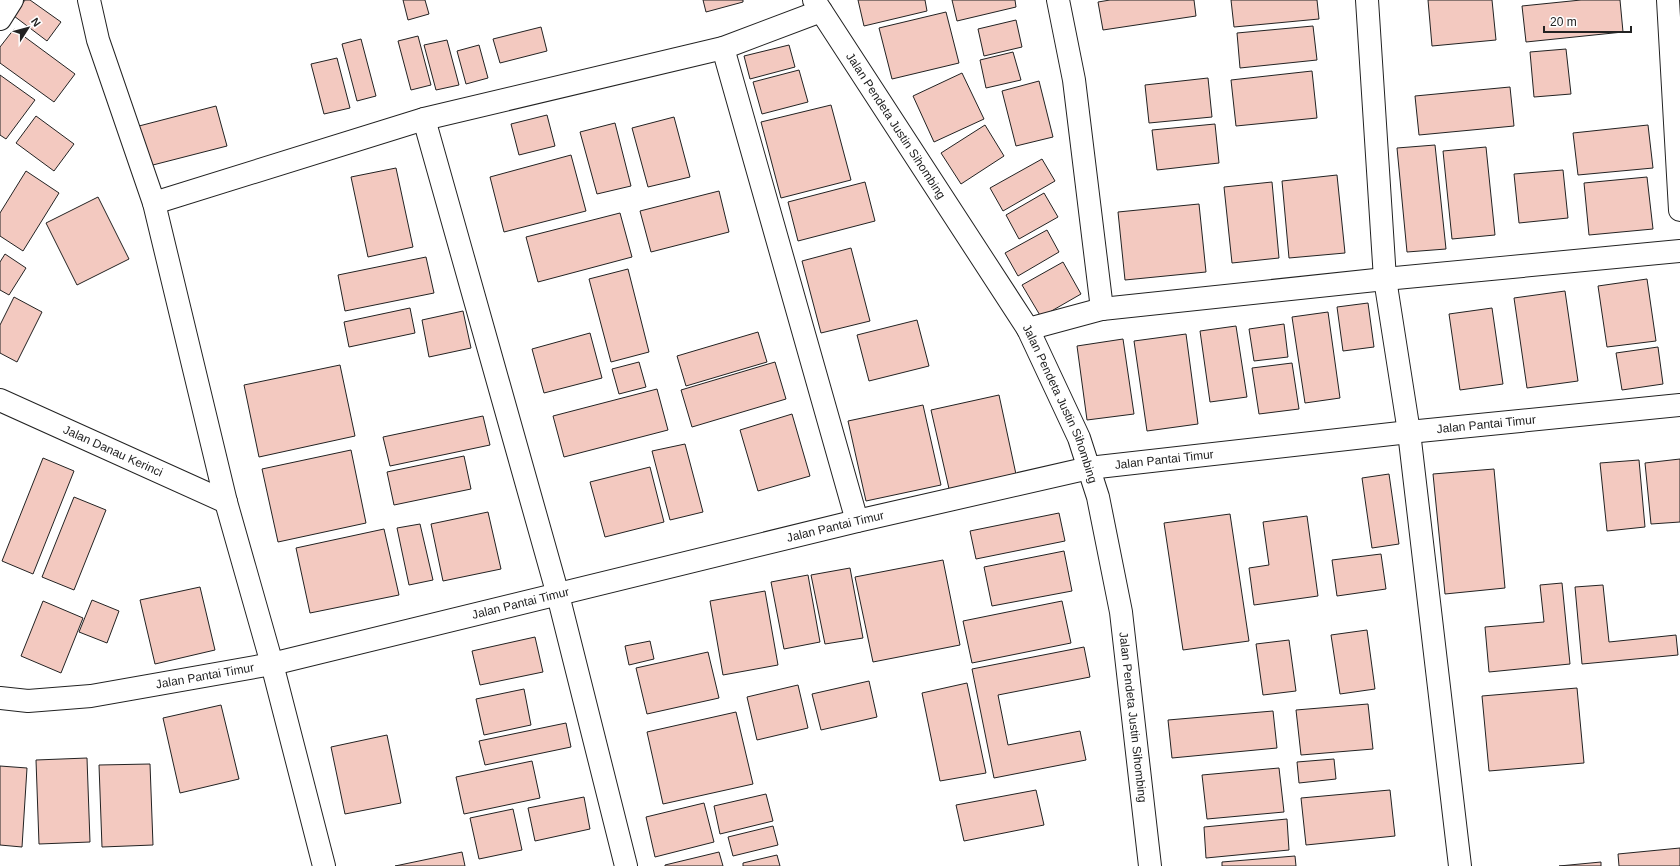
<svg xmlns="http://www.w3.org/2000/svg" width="1680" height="866" font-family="Helvetica,sans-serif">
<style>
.building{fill:#f3c9c0;stroke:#222}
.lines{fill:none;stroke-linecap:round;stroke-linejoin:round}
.minor-casing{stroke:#222;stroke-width:24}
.minor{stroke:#fff;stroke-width:22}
.labels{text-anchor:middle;stroke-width:3;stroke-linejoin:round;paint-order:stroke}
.street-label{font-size:12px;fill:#222;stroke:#fff}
</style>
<rect width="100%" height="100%" fill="#fff"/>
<!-- building -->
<path class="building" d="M25,0H30L61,22L47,41L14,16Z
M403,0H425L429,14L408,20Z
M703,0H743V2L706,12Z
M858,0H925L927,11L864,26Z
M952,0H1015L1016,7L957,21Z
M1110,0H1194L1196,16L1103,30L1098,2Z
M1231,0H1317L1319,19L1234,27Z
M1428,0H1492L1496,40L1432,46Z
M1581,0H1620L1623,32L1526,42L1522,6Z
M946,12L959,63L892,79L879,28Z
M1016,20L1022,47L984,56L978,29Z
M1313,26L1317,60L1240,68L1237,33Z
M541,27L547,51L500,63L493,39Z
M14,29L75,74L54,102L0,63V47Z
M418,36L431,85L411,90L398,41Z
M361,39L376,96L357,101L342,44Z
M447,40L459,85L436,90L424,45Z
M479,45L488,78L466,84L457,51Z
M789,45L795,67L750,79L744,56Z
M1566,49L1571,94L1534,97L1530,52Z
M1013,52L1021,80L986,88L980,60Z
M337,58L350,108L324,114L311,64Z
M799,70L808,102L762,114L753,82Z
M1312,71L1317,118L1236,126L1231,80Z
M962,73L984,119L934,142L913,96Z
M0,75L35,100L6,139L0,135Z
M1208,78L1212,117L1149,123L1145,85Z
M1039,81L1053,137L1016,146L1002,91Z
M1510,87L1514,126L1419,135L1415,96Z
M831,105L851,180L781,198L761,122Z
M216,106L227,146L149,166L139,126Z
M547,115L555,146L519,155L511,124Z
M36,116L74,144L54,171L16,143Z
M674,117L690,177L648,187L632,128Z
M615,123L631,186L597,194L580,132Z
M1215,124L1219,163L1157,170L1152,130Z
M985,125L1004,156L961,184L941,153Z
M1648,125L1653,168L1578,175L1573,133Z
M1435,145L1446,249L1407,252L1397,148Z
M1486,147L1495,235L1452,239L1443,151Z
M571,155L586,211L504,232L490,177Z
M1042,159L1055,181L1003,211L990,188Z
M396,168L413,247L368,257L351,177Z
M1563,170L1568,218L1519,223L1514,174Z
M26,171L59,193L23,251L0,236V213Z
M1337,175L1345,253L1289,258L1282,181Z
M1647,177L1653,229L1589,235L1584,183Z
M865,182L875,221L798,241L788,202Z
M1272,182L1279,258L1232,263L1224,187Z
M719,191L729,232L651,252L640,211Z
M1044,193L1058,217L1019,239L1006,215Z
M98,197L129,259L77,285L46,223Z
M1199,204L1206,272L1125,280L1118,212Z
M620,213L632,257L538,282L526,237Z
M1047,230L1059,252L1018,276L1005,253Z
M851,248L870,321L821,333L802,261Z
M5,254L26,268L9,295L0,290V262Z
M426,257L434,293L345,311L338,275Z
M1063,262L1081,294L1041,317L1022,285Z
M628,269L649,352L611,362L589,279Z
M1647,279L1656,341L1607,347L1598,286Z
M1565,291L1578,381L1527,388L1514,298Z
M14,297L42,312L17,362L0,353V325Z
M1368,303L1374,347L1343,351L1337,307Z
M410,308L415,333L349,347L344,322Z
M1492,308L1503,384L1460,390L1449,314Z
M463,311L471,348L429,357L422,320Z
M1328,312L1340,398L1305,403L1292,317Z
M917,320L929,366L869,381L857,335Z
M1284,324L1288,357L1254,361L1249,329Z
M1236,326L1247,397L1210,402L1200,331Z
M758,332L767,362L686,386L677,356Z
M590,333L602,378L544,393L532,349Z
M1186,334L1198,424L1147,431L1134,341Z
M1123,339L1134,414L1087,420L1077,346Z
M1658,347L1663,384L1622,390L1616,353Z
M639,362L646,387L619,394L612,369Z
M775,362L786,399L692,427L681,390Z
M1292,363L1299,409L1259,414L1252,368Z
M340,365L355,436L259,457L244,385Z
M657,389L668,430L564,457L553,416Z
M999,395L1017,479L950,493L931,410Z
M923,405L941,485L866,501L848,421Z
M792,414L810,476L758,491L740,430Z
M483,416L490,445L390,466L383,437Z
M685,444L703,512L670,520L652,451Z
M351,450L366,523L278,542L262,469Z
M464,456L471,489L394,505L387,472Z
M43,458L74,471L33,574L2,561Z
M1680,459V522L1651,524L1645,463Z
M1639,460L1645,527L1607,531L1600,463Z
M650,467L664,522L605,537L590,482Z
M1494,469L1505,588L1445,594L1433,474Z
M1389,474L1399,544L1372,548L1362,478Z
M74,497L106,510L74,590L42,577Z
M488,512L501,569L443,581L431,524Z
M1059,513L1065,541L976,559L970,531Z
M1230,514L1249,641L1183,650L1164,523Z
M1307,516L1318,596L1254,605L1249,568L1269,565L1263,522Z
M420,524L433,580L409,585L397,528Z
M384,529L399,595L310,613L296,548Z
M1064,551L1072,591L992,606L984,567Z
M1381,554L1386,589L1337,596L1332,560Z
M943,560L960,645L873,662L855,577Z
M850,568L863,638L825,644L811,575Z
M808,575L820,642L784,649L771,582Z
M1562,583L1570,664L1489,672L1485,627L1544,622L1540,585Z
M1603,585L1609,642L1676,635L1678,655L1582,664L1575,587Z
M200,587L215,650L155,664L140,600Z
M765,591L778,665L723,675L710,601Z
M92,600L119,611L107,643L79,632Z
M43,601L83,618L61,673L21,656Z
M1062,601L1071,643L972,663L963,621Z
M1367,630L1375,689L1340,694L1331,635Z
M535,637L543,672L480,685L472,651Z
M1289,640L1296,691L1263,695L1256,644Z
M650,641L654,659L629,665L625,646Z
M1084,647L1090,677L998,695L1008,745L1080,731L1086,760L994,778L972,669Z
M708,652L719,698L647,714L636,668Z
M869,681L877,717L821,730L812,694Z
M967,683L986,773L940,781L922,693Z
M798,685L808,728L757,740L747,697Z
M1577,688L1584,763L1489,771L1482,696Z
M524,689L531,725L484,735L476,699Z
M1368,704L1373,749L1301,755L1296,710Z
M221,705L239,779L180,793L163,718Z
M1273,711L1277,748L1172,758L1168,720Z
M736,712L753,784L663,804L647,732Z
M566,723L571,747L485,765L479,741Z
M387,735L401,803L345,814L331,747Z
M87,758L90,842L39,844L36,760Z
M1334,759L1336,779L1299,783L1297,762Z
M532,761L540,798L464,814L456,777Z
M150,764L153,845L102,847L99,765Z
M0,766L27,768L22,847L0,845Z
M1279,768L1284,812L1207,819L1202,775Z
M1036,790L1044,825L964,841L956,805Z
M1390,790L1395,836L1306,845L1301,798Z
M766,794L773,821L720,834L714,806Z
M584,797L590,829L535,841L528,808Z
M704,803L714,842L655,857L646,817Z
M513,809L522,850L479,859L470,818Z
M1287,819L1289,850L1206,858L1204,827Z
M773,826L778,845L733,856L728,837Z
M1680,848V866H1619L1618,854Z
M462,852L465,866H395Z
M719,852L723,866H665V865Z
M777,855L780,866H743V863Z
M1295,856L1296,866H1222V862Z
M1601,862V866H1559Z"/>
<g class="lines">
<defs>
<g id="minor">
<path d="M89,0L98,40L154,203L226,502L272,664L324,866"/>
<path id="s1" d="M814,0L1028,329L1079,438L1098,497L1121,612L1150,866"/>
<path d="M1058,0L1074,80L1102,309"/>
<path d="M1367,0L1385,279L1409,432L1460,866"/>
<path d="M1668,0L1680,210"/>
<path d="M0,19L12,0"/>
<path d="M723,48L857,521"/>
<path d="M424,119L558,595L626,866"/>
<path d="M154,203L424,119L723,48L821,11"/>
<path d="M1028,329L1102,309L1385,279L1680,251"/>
<path id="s2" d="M0,400L226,502"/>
<path id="s3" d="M0,698L28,701L91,696L272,664L857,521L1089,468L1409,432L1680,405"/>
</g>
</defs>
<!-- minor casing -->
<use href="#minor" class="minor-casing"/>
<!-- minor -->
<use href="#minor" class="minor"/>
</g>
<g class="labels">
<!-- street labels -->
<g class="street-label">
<text dy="4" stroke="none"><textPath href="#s1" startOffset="150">Jalan Pendeta Justin Sihombing</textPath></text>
<text dy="4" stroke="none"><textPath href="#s1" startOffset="474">Jalan Pendeta Justin Sihombing</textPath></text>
<text dy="4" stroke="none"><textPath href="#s3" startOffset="1515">Jalan Pantai Timur</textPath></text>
<text dy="4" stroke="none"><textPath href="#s2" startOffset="124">Jalan Danau Kerinci</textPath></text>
<text dy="4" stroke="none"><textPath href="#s3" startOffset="1191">Jalan Pantai Timur</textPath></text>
<text dy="4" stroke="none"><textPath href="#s3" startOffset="855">Jalan Pantai Timur</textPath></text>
<text dy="4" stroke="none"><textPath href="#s3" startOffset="531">Jalan Pantai Timur</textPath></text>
<text dy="4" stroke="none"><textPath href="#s3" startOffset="207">Jalan Pantai Timur</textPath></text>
<text dy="4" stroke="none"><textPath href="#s1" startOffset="798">Jalan Pendeta Justin Sihombing</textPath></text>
</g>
</g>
<!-- north arrow -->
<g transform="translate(28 28) rotate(54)" stroke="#ffffff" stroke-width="3" paint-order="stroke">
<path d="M0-3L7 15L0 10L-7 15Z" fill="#222222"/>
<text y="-6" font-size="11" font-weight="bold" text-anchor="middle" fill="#222222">N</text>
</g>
<!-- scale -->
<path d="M1544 26v6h87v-6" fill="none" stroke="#222222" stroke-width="2"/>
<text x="1550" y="26" font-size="12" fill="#222222" stroke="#ffffff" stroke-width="3" paint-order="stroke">20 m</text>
</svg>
